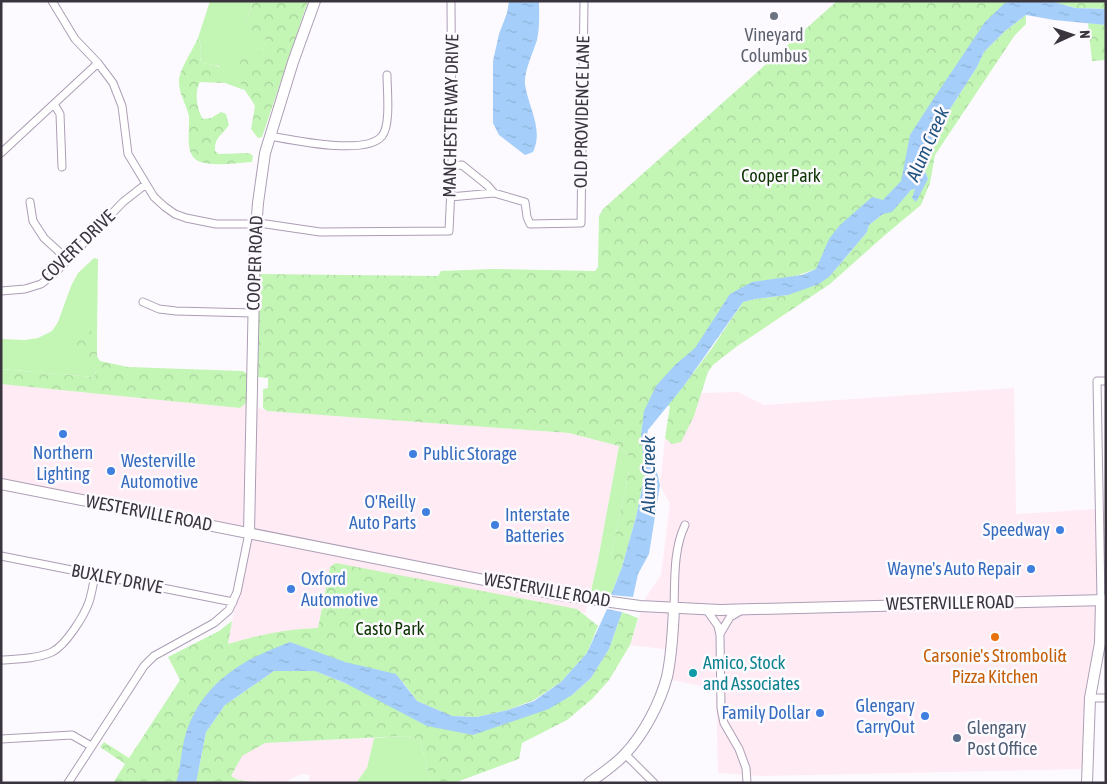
<svg xmlns="http://www.w3.org/2000/svg" width="1107" height="784" font-family="'Asap Condensed',sans-serif">
<style>
.commercial{fill:#ffebf4}
.grass{fill:#c3f5b5}
.forest{fill:url(#forest-crowns)}
.water{fill:url(#water-ripples)}
.lines{fill:none;stroke-linecap:round;stroke-linejoin:round}
.street-casing{stroke:#ac9eb5;stroke-width:9}
.secondary-casing{stroke:#ac9eb5;stroke-width:12}
.primary-casing{stroke:#ac9eb5;stroke-width:12}
.street{stroke:#fff;stroke-width:7}
.secondary{stroke:#fff;stroke-width:10}
.primary{stroke:#fff;stroke-width:10}
.worship-dot{fill:#6b7280;stroke:#fdfaff;stroke-width:2}
.shop-dot{fill:#3f7fe0;stroke:#fdfaff;stroke-width:2}
.food-dot{fill:#e8710a;stroke:#fdfaff;stroke-width:2}
.culture-dot{fill:#0f9aa8;stroke:#fdfaff;stroke-width:2}
.service-dot{fill:#5c6f8a;stroke:#fdfaff;stroke-width:2}
.labels{text-anchor:middle;stroke-width:5;stroke-linejoin:round;paint-order:stroke}
.worship-label{font-size:18px;fill:#5b616d;stroke:#fdfaff}
.street-label{font-size:18px;fill:#3a343e;stroke:#fdfaff}
.park-label{font-size:18px;fill:#0b3400;stroke:#fdfaff}
.shop-label{font-size:18px;fill:#366cbe;stroke:#fdfaff;text-anchor:end}
.food-label{font-size:18px;fill:#c56008;stroke:#fdfaff}
.culture-label{font-size:18px;fill:#0d838f;stroke:#fdfaff;text-anchor:start}
.service-label{font-size:18px;fill:#4e5e75;stroke:#fdfaff;text-anchor:start}
.water-label{font-size:19px;font-style:italic;fill:#205280;stroke:#fdfaff}
</style>
<defs>
<pattern id="forest-crowns" width="20" height="18" patternUnits="userSpaceOnUse" patternTransform="scale(1.25)"><rect width="20" height="18" fill="#c3f5b5"/><path d="M2 6a3 3 0 1 1 6 0M12 15a3 3 0 1 1 6 0" fill="none" stroke="#a8d39d"/></pattern>
<pattern id="water-ripples" width="26" height="14" patternUnits="userSpaceOnUse" patternTransform="scale(1.25)"><rect width="26" height="14" fill="#a5cffa"/><path d="M2 4q2-2 4 0t4 0M15 11q2-2 4 0t4 0" fill="none" stroke="#8fb2d7"/></pattern>
</defs>
<rect width="100%" height="100%" fill="#fdfaff"/>
<!-- commercial -->
<path class="commercial" d="M1,384L240,408L246,403L268,411L569,433L619,446L598,560L585,614L577,609L330,567L318,628L301,629L245,639L228,644L248,533L1,485Z
M1014,388L1016,514L1097,509L1098,620L1087,769L760,776L718,773L716,689L667,679L672,650L630,645L645,599L661,575L670,504L660,485L665,438L672,444L694,416L701,393L738,392L764,405Z
M374,738L367,768L356,783H308L310,775L302,774L282,783L238,780L231,776L241,756L265,743Z"/>
<!-- grass -->
<path class="grass" d="M210,1H253L246,23L252,34L263,35L266,40L261,52L238,73L244,90L225,83L228,78L219,66L202,63C197,54 204,47 198,38Z
M94,258L98,259L97,335L92,331L75,358L94,367L96,374L93,377L1,369V339L25,340L38,338L52,331L58,322L71,286L78,273Z
M619,446L629,456V471L611,556L616,568L622,567L611,595L591,591L598,560Z
M405,736L420,740L431,783H356L367,768L374,738Z"/>
<!-- forest -->
<path class="forest" d="M253,1H308L262,137L258,138L251,129L255,106C249,94 231,77 240,62C242,59 246,55 249,53L261,52L266,40L263,36L252,34L247,29L246,23Z
M837,1H1106V9L1075,8L1066,5L1007,10L921,158L885,205L816,269L744,294L676,396L712,348L743,302L755,299L788,295L830,276L867,232L869,225L883,214L892,211L911,190L915,189L928,179L921,161L950,109L977,67L984,52L1005,31L1026,15V24L1015,35L935,155L930,183L921,205L885,235L830,284L736,347L713,365L708,372L694,416L681,442L672,444L665,438L670,406L646,408L641,435L645,474L636,517L622,567L616,569L612,565L611,556L629,471V456L619,446L569,433L267,411L263,408V389L268,388V378L257,377L259,274L438,276L441,271L492,269L595,271L598,267L599,216L603,209Z
M1088,23L1106,25V60L1092,61Z
M198,38C204,47 197,54 202,63C213,65 225,65 228,78L225,83L200,82C194,91 197,111 203,119L211,118L221,112L226,114L229,125C222,135 214,138 215,151L219,154L249,153L253,156L252,162C237,163 211,167 198,161C184,154 190,130 189,117C187,105 178,93 179,80C180,69 193,49 198,38Z
M93,331L97,335V356L100,361L128,367L243,371L247,374L246,403L240,408L1,384V369L93,377L96,374L94,368L75,358L74,349L83,333Z
M336,563L577,609L598,626L587,653L561,682L534,700L508,710L477,717L452,716L417,701L402,681L345,662L243,672L198,740L194,783H113L125,764L100,747L104,742L129,758L180,680L168,657L219,631L232,621L228,644C258,635 287,629 318,628L330,567Z
M622,612L638,618L630,645L609,680L592,699L567,720L522,743L519,759L454,783H431L420,740L405,736L265,743L242,756L231,776L238,780L263,783H196L206,732L225,705L274,671H315L473,735L572,695L591,678L609,649Z"/>
<!-- water -->
<path class="water" d="M509,1H539C539,14 540,27 537,40C533,53 524,71 525,84C528,107 544,129 533,152L525,155L499,135L493,123V61L499,34L507,13Z
M1013,1H1051L1075,8L1106,9V25L1054,20L1026,15L1005,31L984,52L977,67L950,109L921,161L928,179L916,202L912,198L915,189L911,190L892,212L883,214L869,225L867,232L830,276L819,284L788,295L755,299L743,302L683,387L648,430L646,441L650,458L656,468L660,485L649,554L638,574L633,597L611,595L622,567L636,517L645,474L641,435L644,411L656,386L675,365L695,348L730,294L752,282L802,275L816,269L829,239L840,225L872,197L883,200L901,181L910,135L928,107L985,22L1005,3Z
M607,609L622,612L609,649L591,678L572,695L549,709L473,735L427,726L345,683L315,671H274L225,705L206,732L196,783H176C181,767 181,749 186,733C203,682 242,660 290,642L345,662L396,674L417,701L452,716L477,717L508,710L534,701L561,682L587,653Z"/>
<g class="lines">
<defs>
<path id="street" d="M52,1L75,39L98,63L113,83L122,106L128,154L154,197L165,207L175,214L186,218L216,224H266L320,232L449,231L452,166L451,1
M54,104L60,114L62,167
M270,136C293,140 366,156 382,136C391,125 387,90 387,75
M1,153L98,63
M452,166L462,165L487,185L494,193
M450,197L494,193L525,202L527,217L530,224L581,223L584,1
M30,202L33,221L44,238L67,259
M1,291L25,289L41,284L54,274L123,202L146,184
M143,302L159,309L176,311L253,313
M1,556L233,602
M1101,600L1097,381H1106
M674,608C675,581 673,550 685,525
M706,609L718,626L720,635L721,708L724,723L739,749L746,768L747,783
M720,634L730,617L742,610
M1,660C18,659 36,659 52,652C66,645 84,616 89,602C92,593 93,584 95,575
M1090,698H1106
M1,739L72,735L91,746
M625,754L654,783
M68,783L144,666L154,656L214,623L229,610L237,592L249,533"/>
<path id="secondary" d="M249,533L255,241L258,203L265,153L293,62L315,1
M589,783C601,774 615,765 625,754C644,734 660,703 667,677C672,654 673,631 674,608
M1087,783L1090,698L1100,643L1101,600"/>
<path id="primary" d="M1,484L560,595L640,606L720,610L1106,600"/>
</defs>
<!-- street casing -->
<use href="#street" class="street-casing"/>
<!-- secondary casing -->
<use href="#secondary" class="secondary-casing"/>
<!-- primary casing -->
<use href="#primary" class="primary-casing"/>
<!-- street -->
<use href="#street" class="street"/>
<!-- secondary -->
<use href="#secondary" class="secondary"/>
<!-- primary -->
<use href="#primary" class="primary"/>
</g>
<!-- markers -->
<circle class="worship-dot" cx="774" cy="16" r="5"/>
<g class="shop-dot">
<circle cx="63" cy="434" r="5"/>
<circle cx="413" cy="454" r="5"/>
<circle cx="111" cy="471" r="5"/>
<circle cx="426" cy="512" r="5"/>
<circle cx="495" cy="525" r="5"/>
<circle cx="1060" cy="530" r="5"/>
<circle cx="1031" cy="569" r="5"/>
<circle cx="291" cy="589" r="5"/>
<circle cx="820" cy="713" r="5"/>
<circle cx="925" cy="716" r="5"/>
</g>
<circle class="food-dot" cx="995" cy="637" r="5"/>
<circle class="culture-dot" cx="693" cy="673" r="5"/>
<circle class="service-dot" cx="957" cy="738" r="5"/>
<g class="labels">
<!-- worship labels -->
<g class="worship-label">
<text x="774" y="41">Vineyard<tspan x="774" dy="21">Columbus</tspan></text>
</g>
<!-- street labels -->
<g class="street-label">
<text transform="translate(582 112) rotate(-89)" y="6">OLD PROVIDENCE LANE</text>
<text transform="translate(451 116) rotate(-89)" y="6">MANCHESTER WAY DRIVE</text>
<text transform="translate(78 246) rotate(-44)" y="6">COVERT DRIVE</text>
<text transform="translate(255 263) rotate(-88)" y="6">COOPER ROAD</text>
<text transform="translate(149 513) rotate(11)" y="6">WESTERVILLE ROAD</text>
<text transform="translate(117 579) rotate(11)" y="6">BUXLEY DRIVE</text>
<text transform="translate(547 590) rotate(10)" y="6">WESTERVILLE ROAD</text>
<text transform="translate(950 603) rotate(-1)" y="6">WESTERVILLE ROAD</text>
</g>
<!-- park labels -->
<g class="park-label">
<text x="781" y="182">Cooper Park</text>
<text x="390" y="635">Casto Park</text>
</g>
<!-- shop labels -->
<g class="shop-label">
<text x="63" y="459" text-anchor="middle">Northern<tspan x="63" dy="21">Lighting</tspan></text>
<text x="423" y="460" text-anchor="start">Public Storage</text>
<text x="121" y="467" text-anchor="start">Westerville<tspan x="121" dy="21">Automotive</tspan></text>
<text x="416" y="508">O'Reilly<tspan x="416" dy="21">Auto Parts</tspan></text>
<text x="505" y="521" text-anchor="start">Interstate<tspan x="505" dy="21">Batteries</tspan></text>
<text x="1050" y="536">Speedway</text>
<text x="1021" y="575">Wayne's Auto Repair</text>
<text x="301" y="585" text-anchor="start">Oxford<tspan x="301" dy="21">Automotive</tspan></text>
<text x="915" y="712">Glengary<tspan x="915" dy="21">CarryOut</tspan></text>
<text x="810" y="719">Family Dollar</text>
</g>
<!-- food labels -->
<g class="food-label">
<text x="995" y="662">Carsonie's Stromboli&amp;<tspan x="995" dy="21">Pizza Kitchen</tspan></text>
</g>
<!-- culture labels -->
<g class="culture-label">
<text x="703" y="669">Amico, Stock<tspan x="703" dy="21">and Associates</tspan></text>
</g>
<!-- service labels -->
<g class="service-label">
<text x="967" y="734">Glengary<tspan x="967" dy="21">Post Office</tspan></text>
</g>
<!-- water labels -->
<g class="water-label">
<text transform="translate(927 144) rotate(-66)" y="7">Alum Creek</text>
<text transform="translate(648 475) rotate(-90)" y="7">Alum Creek</text>
</g>
</g>
<!-- border -->
<rect width="1107" height="784" fill="none" stroke="#3a343e" stroke-width="5"/>
<!-- north arrow -->
<g transform="translate(1072 35) rotate(87)" stroke="#fdfaff" stroke-width="4" paint-order="stroke">
<path d="M0-4L9 19L0 12L-9 19Z" fill="#3a343e"/>
<text y="-8" font-size="14" font-weight="bold" text-anchor="middle" fill="#3a343e">N</text>
</g>
</svg>
